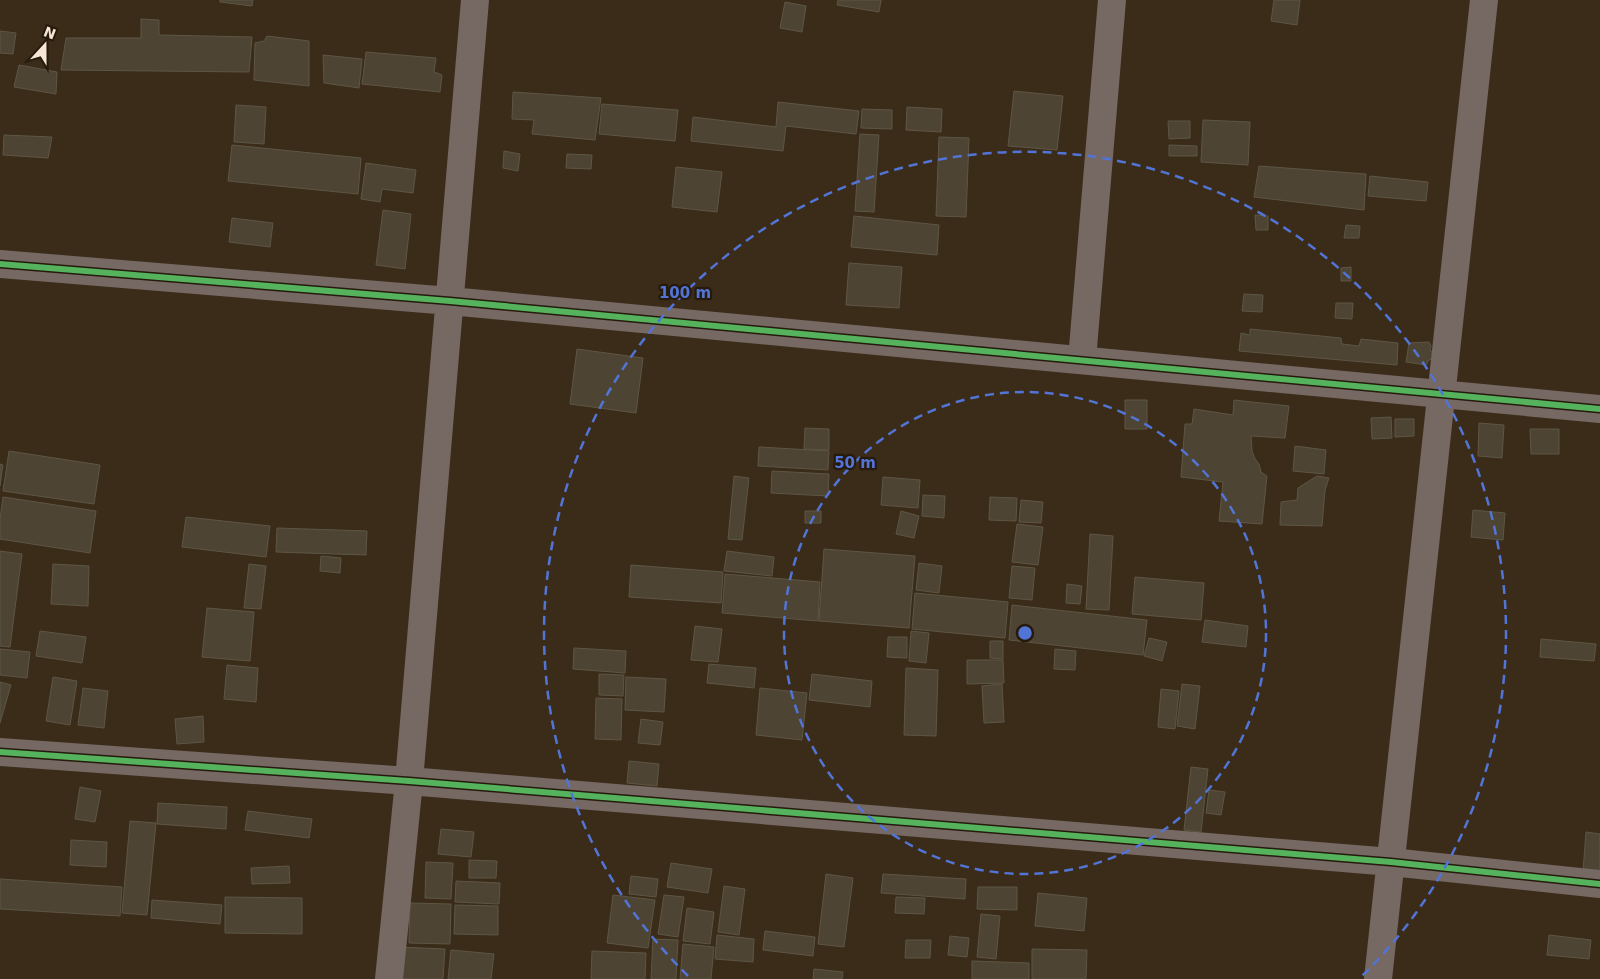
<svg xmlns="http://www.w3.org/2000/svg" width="1600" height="979" font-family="'DejaVu Sans',sans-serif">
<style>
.building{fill:#4d4433;stroke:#5e5645}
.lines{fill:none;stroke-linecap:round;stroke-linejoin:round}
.street{stroke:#766863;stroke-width:28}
.cycleway-casing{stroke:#251a0c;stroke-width:9}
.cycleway{stroke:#56b35d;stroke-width:6}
.ring{fill:none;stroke:#5374d7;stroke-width:2.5;stroke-dasharray:9 6}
.centre{fill:#5374d7;stroke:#251a0c;stroke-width:2.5}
.ring-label{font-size:15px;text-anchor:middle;font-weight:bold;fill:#5374d7;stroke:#251a0c;stroke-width:4.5;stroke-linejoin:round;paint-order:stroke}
</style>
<rect width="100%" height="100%" fill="#3a2c19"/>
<!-- building -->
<path class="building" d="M220,0H253L252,6L220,2Z
M838,0H881L879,12L837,5Z
M1274,0H1300L1297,25L1271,21Z
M785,2L806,6L802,32L780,28Z
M141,19L159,20V35L252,37L249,72L61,70L66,38H141Z
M0,31L16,33L13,54L0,53Z
M267,36L309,41V86L254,80L255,43L264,41Z
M366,52L436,58L434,72L442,75L440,92L362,84Z
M323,55L362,59L359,88L324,83Z
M19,65L57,72L56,94L14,87Z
M1014,91L1063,96L1057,150L1008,146Z
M513,92L601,98L595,140L532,134L534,120L512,119Z
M778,102L859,111L856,134L786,126L783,151L691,141L693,117L776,127Z
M602,104L678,110L675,141L599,134Z
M236,105L266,107L264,144L234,142Z
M907,107L942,109L941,132L906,130Z
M862,109L892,110V129L861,128Z
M1203,120L1250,122L1248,165L1201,162Z
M1168,121H1190V138L1169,139Z
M860,134L879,135L874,212L855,211Z
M4,135L52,137L48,158L3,155Z
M939,137L969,138L966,217L936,216Z
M232,145L361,158L358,194L228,181Z
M1169,145L1197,146V156H1169Z
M504,151L520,154L518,171L503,168Z
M567,154L592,155L591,169L566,168Z
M366,163L416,170L413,193L382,189L380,202L361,199Z
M1259,166L1366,174L1364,210L1254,197Z
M676,167L722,172L717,212L672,207Z
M1370,176L1428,182L1426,201L1368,196Z
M383,210L411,214L405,269L376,265Z
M1255,215L1268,216V230H1256Z
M854,216L939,225L937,255L851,247Z
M232,218L273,223L270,247L229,242Z
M1346,225L1360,226L1359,238H1344Z
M849,263L902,267L899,308L846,305Z
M1351,267V281H1341V268Z
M1244,294L1263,295L1262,312L1242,311Z
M1336,303H1353L1352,319L1335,318Z
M1250,329L1341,338L1342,344L1359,346L1361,339L1398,343L1397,365L1239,351L1241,333L1250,335Z
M1429,342L1431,346L1430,351L1435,352V358L1429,360L1426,365L1406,362L1409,343Z
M577,349L643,358L636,413L570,404Z
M1125,400H1147V429H1125Z
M1234,400L1289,406L1285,438L1251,436L1252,451L1255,459L1259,464L1261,472L1267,476L1262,524L1219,521L1223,482L1181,477L1185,424H1192L1194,409L1233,415Z
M1391,417L1392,438L1372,439L1371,418Z
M1395,419H1414V436L1395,437Z
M1479,423L1504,425L1502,458L1478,456Z
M805,428L829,429V450L804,449Z
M1530,429H1559V454H1531Z
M1295,446L1326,450L1324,474L1293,471Z
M759,447L829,451L828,470L758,466Z
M9,451L100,465L94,504L3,491Z
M0,464L3,465L0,486Z
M772,471L829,474L828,496L771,493Z
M734,476L749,478L742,540L728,539Z
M1317,476L1329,478L1325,490L1322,526L1280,525L1281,502L1297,500L1298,488Z
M883,477L920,480L918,508L881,505Z
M923,495L945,496L944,518L922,516Z
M3,497L96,511L90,553L0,539V519Z
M990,497L1017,498L1016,521L989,520Z
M1021,500L1043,502L1041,523L1019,522Z
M1473,510L1505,513L1503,540L1471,537Z
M805,511H821V523H805Z
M901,511L919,516L914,538L896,534Z
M186,517L270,526L266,557L182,547Z
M1017,524L1043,527L1038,565L1012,562Z
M277,528L367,531L366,555L276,552Z
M1090,534L1113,536L1109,610L1086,609Z
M824,549L915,556L909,628L819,621Z
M0,551L22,554L10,647L0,646Z
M727,551L774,557L772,576L724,571Z
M321,556L341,558L340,573L320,571Z
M919,563L942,566L939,593L916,590Z
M53,564L89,566L88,606L51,604Z
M249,564L266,566L261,609L244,608Z
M631,565L723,572L721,603L629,597Z
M1012,566L1035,568L1032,600L1009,598Z
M725,574L820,582L818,621L722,613Z
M1135,577L1204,583L1201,620L1132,614Z
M1067,584L1082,586L1080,604L1066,603Z
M915,593L1008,602L1005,638L912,629Z
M1012,605L1147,620L1143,655L1009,640Z
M207,608L254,612L250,661L202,657Z
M1205,620L1248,626L1246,647L1202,642Z
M695,626L722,629L718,662L691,660Z
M40,631L86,637L82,663L36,656Z
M911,631L929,633L926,663L909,661Z
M888,637H907V658L887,657Z
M1149,638L1167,642L1162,661L1144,656Z
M1541,639L1596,644L1594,661L1540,657Z
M990,641H1003V659L990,658Z
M574,648L626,651L625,673L573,669Z
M0,649L30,652L27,678L0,675Z
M1055,649L1076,651L1075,670L1054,669Z
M967,660H1003L1004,683L967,684Z
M709,664L756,668L754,688L707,683Z
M227,665L258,668L256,702L224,699Z
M906,668L938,670L936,736L904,735Z
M599,674L624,675L623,696L599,695Z
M812,674L872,681L870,707L809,700Z
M53,677L77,681L70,725L46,721Z
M626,677L666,679L664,712L625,710Z
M0,682L11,685L0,723Z
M1002,684L1004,722L984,723L982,686Z
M1182,684L1200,686L1195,729L1177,726Z
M83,688L108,691L104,728L78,725Z
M760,688L807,693L802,740L756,735Z
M1161,689L1179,691L1175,729L1158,727Z
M596,698L622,699L621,740L595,739Z
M203,716L204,742L177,744L175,719Z
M641,719L663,722L660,745L638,743Z
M629,761L659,764L657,786L627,783Z
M1191,767L1208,769L1201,832L1184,830Z
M80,787L101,791L95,822L75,819Z
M1209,790L1225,792L1221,815L1206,813Z
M158,803L227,807L226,829L157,824Z
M248,811L312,819L309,838L245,830Z
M130,821L156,823L147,915L122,913Z
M441,829L474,832L471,857L438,854Z
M1586,832L1600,834V873L1583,871Z
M71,840L107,842L106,867L70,865Z
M469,860L497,861L496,878H469Z
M426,862L453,863L451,899L425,898Z
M671,863L712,869L708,893L667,887Z
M289,866L290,883L252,884L251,868Z
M826,874L853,878L844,947L818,944Z
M883,874L966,879L965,899L881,893Z
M631,876L658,879L656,897L629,894Z
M0,879L122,887L120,916L0,909Z
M456,881L500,883L499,904L455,902Z
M724,886L745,889L739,935L718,932Z
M978,887H1017V910L977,909Z
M1038,893L1087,898L1084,931L1035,926Z
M613,895L655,900L648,948L607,943Z
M664,895L684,897L678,937L658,934Z
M225,897L302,898V934L225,933Z
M896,897L925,898L924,914L895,913Z
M152,900L222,905L220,924L151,918Z
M410,903L451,904L450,944L409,943Z
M455,905L498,906V935L454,934Z
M687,908L714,912L710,944L683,941Z
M981,914L1000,916L996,959L977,957Z
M765,931L815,937L813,956L763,950Z
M717,935L754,939L753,962L715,959Z
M1549,935L1591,940L1589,959L1547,955Z
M950,936L969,938L967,957L948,955Z
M653,939L678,940L676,979H651Z
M906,940H931L930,958H905Z
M683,944L714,947L711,979H680Z
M397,947L445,949L443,979H396Z
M1032,949L1087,950L1086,979H1032Z
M451,950L494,954L491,979H448Z
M592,951L646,953L645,979H591Z
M972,961L1029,963V979H972Z
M814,969L843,972L842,979H813Z"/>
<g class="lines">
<!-- street -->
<path class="street" d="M0,264L450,301L1600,409
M1082,360L1112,0
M0,752L409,781L1391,862L1600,884
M389,979L409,781L475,0
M1378,979L1484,0"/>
<defs>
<path id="cycleway" d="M0,264L450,301L1600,409
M0,752L409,781L1391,862L1600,884"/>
</defs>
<!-- cycleway casing -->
<use href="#cycleway" class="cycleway-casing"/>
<!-- cycleway -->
<use href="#cycleway" class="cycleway"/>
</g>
<!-- distance rings -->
<g class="ring">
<circle cx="1025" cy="633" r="241"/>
<path d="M688 976A481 481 0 1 1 1362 976"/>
</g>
<circle cx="1025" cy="633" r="8" class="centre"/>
<g class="ring-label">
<text x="685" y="298">100 m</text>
<text x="855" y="468">50 m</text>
</g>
<!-- north arrow -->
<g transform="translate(45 45) rotate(21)" stroke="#251a0c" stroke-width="4" paint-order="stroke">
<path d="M0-4L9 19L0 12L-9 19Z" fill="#f6e7d4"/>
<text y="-8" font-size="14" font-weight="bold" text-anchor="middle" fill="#f6e7d4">N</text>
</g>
</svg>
